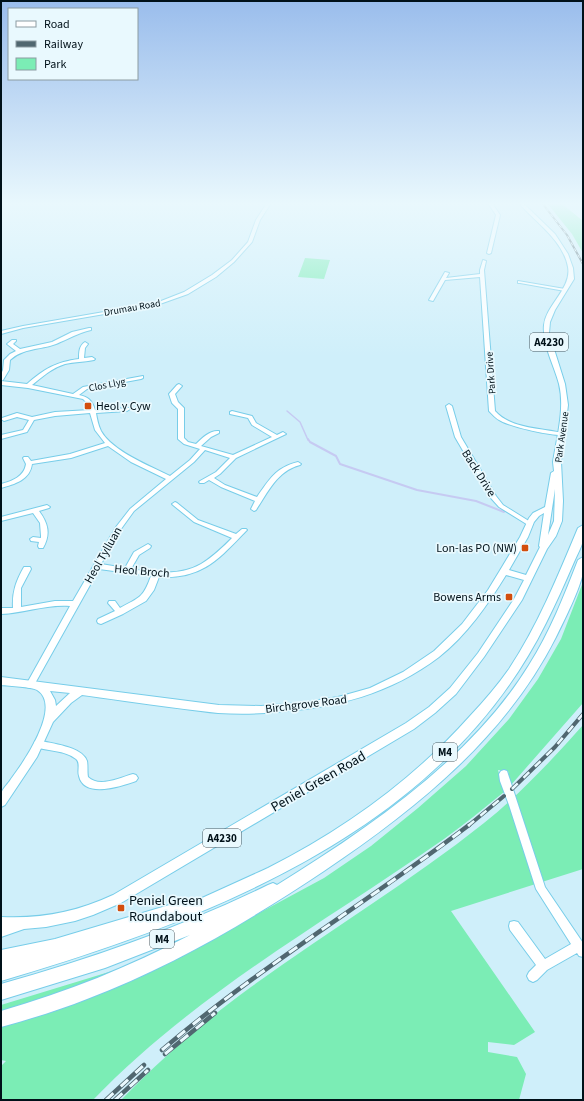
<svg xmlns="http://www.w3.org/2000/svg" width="584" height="1101" font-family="'Source Sans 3',sans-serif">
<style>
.green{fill:#7bedb5}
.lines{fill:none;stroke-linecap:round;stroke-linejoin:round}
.stream-far1{stroke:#c6caf2;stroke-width:1.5}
.stream{stroke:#c6caf2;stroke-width:2}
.minor-casing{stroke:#77cde9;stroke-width:2}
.major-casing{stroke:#77cde9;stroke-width:2}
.highway-casing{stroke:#77cde9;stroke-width:2}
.minor{fill:#fff;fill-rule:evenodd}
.major{fill:#fff;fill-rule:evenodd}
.highway{fill:#fff;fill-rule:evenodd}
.rail-far2-casing{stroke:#506770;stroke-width:2}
.rail-far1-casing{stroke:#506770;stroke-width:4}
.rail-casing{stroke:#506770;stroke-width:4.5}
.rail-far2{stroke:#e9f9fe;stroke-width:1;stroke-dasharray:3.5;stroke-linecap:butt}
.rail-far1{stroke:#e9f9fe;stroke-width:2.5;stroke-dasharray:8;stroke-linecap:butt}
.rail{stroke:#e9f9fe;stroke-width:3;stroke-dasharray:10;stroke-linecap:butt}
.poi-dot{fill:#d34e0d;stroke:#e9f9fe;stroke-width:1.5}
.labels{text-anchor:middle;stroke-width:3.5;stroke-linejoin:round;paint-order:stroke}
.far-street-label{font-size:10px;fill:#001119;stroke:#e9f9fe}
.shield{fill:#e9f9fe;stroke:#46575e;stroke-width:1}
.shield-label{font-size:11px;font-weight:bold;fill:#001119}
.poi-label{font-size:12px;fill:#001119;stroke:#e9f9fe;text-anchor:end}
.street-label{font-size:12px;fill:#001119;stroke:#e9f9fe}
.near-street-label{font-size:14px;fill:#001119;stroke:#e9f9fe}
.near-poi-label{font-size:14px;fill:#001119;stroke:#e9f9fe;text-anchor:start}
</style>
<rect width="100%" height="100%" fill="#cfeffa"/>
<!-- green -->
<path class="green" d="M547,203H561L583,221V253L572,234Z
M305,258L330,260L324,279L298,277Z
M583,582V703L511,785L508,771L498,770L504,792C484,808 465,824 444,839C324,923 196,993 93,1100H1V1066L6,1061L1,1060V1026L112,989L224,932L324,878L371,846L418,808L466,766L509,719L538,679L561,639Z
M583,725V869L451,911L535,1032L514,1045L488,1042V1052L517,1057L526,1074L519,1100H121C161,1059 205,1020 251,987C328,931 410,882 484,823C520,794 553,759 583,725Z
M122,968L67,992L1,1011V1005Z"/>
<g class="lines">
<!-- stream-far1 -->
<path class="stream-far1" d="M287,411L300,422L308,440"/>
<!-- stream -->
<path class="stream" d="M308,439L310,442L336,456L340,464L417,490L476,501L504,512"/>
<defs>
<path id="minor" d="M267,203H271L260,220L252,242L234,262L216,277L188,294L157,305L23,328L1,334V331L23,326L156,303L184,292L212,275L232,260L248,242L256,220Z
M488,203H492L500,215L491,253L489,254L487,253L496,215Z
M483,260L486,261L484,270L495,411C511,429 541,428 563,433V435C551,436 512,427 501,421C496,419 493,415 489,411L480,277L445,280L433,301L429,300L445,272L449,273L446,278L480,274V270Z
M518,281L565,289L567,290L565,291L520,283H518Z
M89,328H91V330C78,333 68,339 56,344C40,350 23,348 10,360L9,370L3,380L1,381V374L3,370L4,360L10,354L16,351L7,344L12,340H16V341L13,344L20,349L52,342L72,332Z
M85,342L88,344L85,348L84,358L92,357L95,359L94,360C84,362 74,362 65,364C52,368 42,377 32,385L73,394L83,387L143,376V378L141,379L87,389L79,395C88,397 92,400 95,410L129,408L130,409L127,411L96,413C97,419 98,425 101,431C112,451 150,466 170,476L190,460L200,449L184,444L178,439V409L172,403L169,394L177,385L179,384L182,386L175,394L178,402L184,408V438L188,442L196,444C202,438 210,430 219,431V433L211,437L201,446L233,455L272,437L252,425L248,418L230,414V412L232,411L252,416L256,423L277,435L283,432L286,434L236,458L220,474L214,478L225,485L257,497C269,480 276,467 298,462L301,464L300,465C277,471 268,492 256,510L254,511L251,509L255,501L221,487L209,480L204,483H200L199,482L200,481L216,472L230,458L205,450L194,462L134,511L121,529L101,564L125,568L134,552L148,544L151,546L150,548L139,555L131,569C154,573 180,576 201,564C213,557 223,547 232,538L194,522L173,505L172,504L175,502L177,503L198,520L236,534L242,529H246L247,530L246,531C218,560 202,579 159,577L154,590L146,601L123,614L101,624L98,623L97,621L98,619L115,611L108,603L109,601H115L120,608C140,597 143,598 151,576L99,569L33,687L30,688L27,687L26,685L70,606C47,604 24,613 1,614V608H13C12,592 16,581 24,567H30L31,569L21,588V607L55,601H73L116,527L130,509L166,479L131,462L108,446L71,458L32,464C30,480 15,484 1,488V484C12,481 24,477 26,464L23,458L24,457H28L31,461L70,454L105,443L95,430L90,413L55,416L34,420L27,432L1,439V435L23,430L29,420L17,417L4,421L1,419L2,418L17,413L32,417L55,412L90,410L86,402L83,399L28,388L1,385V381L27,384C44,369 56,362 79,359C79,352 79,346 85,342Z
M449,404L452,406L461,437L496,496L503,505L532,523L533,524L532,525H528L499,507L490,497L455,437L446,406Z
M47,505L50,507L49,508L39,511C48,523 51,534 43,548H39L38,546L39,542L31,541L30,539L33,537L41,538V536L40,523L33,513L1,521V517Z
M38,740C51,744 82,746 87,761C88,766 87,771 88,777C99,788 119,778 133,774L136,775L138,778L136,781C122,786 84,799 79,776C77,771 81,763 76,759C65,750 47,751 35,747L34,744L35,741Z
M504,770L507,771L545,887L583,943V957L579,956L577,953L547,970L537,980L533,982L529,980L527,976L529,972L536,965L510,930L509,926L510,922L514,921L518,922L545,959L571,944L536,889L509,805L500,781L499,774L501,771Z"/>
<path id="major" d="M519,203H523L555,234L568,254L573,268L574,279L555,310L550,322L549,333L565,384L568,405L561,462L563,501L562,521L556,536L547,549L522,600L484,657L456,694L435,713L414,729L121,903L93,915L75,921L46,927L24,929L1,937V917C41,919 77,912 113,895L406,723L429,707L450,688L478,653L514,599L524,580L506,575C488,604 467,635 439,657C390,694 336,708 275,712C257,714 237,714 218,713C173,708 127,701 82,695L71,703L53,722L37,757L5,805L1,807C1,803 0,798 1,794C2,789 8,784 11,779C23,763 63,706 37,690C32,687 9,686 1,685V677L219,705L261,706L300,703L338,697L370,688L403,672L434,651L462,624L488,590L499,572L520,537L529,518L533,513L545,507L551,473L554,471L553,462C557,436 565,409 559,384C554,365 542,344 544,325C546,305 572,288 568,267C563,240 536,223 519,203ZM555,489L554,521L548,535ZM544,513L539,546L540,547L526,575L509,570L528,537L534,522L539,516ZM50,691L70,693L56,706L55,700Z"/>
<path id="highway" d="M583,525C583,530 584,536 583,541C581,548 577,555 574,562C565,583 556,603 546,623C443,831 210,919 1,981V950L55,939L186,900L191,902L202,898C224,888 246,878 268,868C343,830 414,779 470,716C484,701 497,686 509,669C538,625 558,576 578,528Z
M583,557C583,562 584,567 583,572C581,587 563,623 556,637C505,738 416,809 324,871C249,921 171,967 87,999C59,1010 30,1019 1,1027V1011C67,992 129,967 190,935L105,968L1,1000V984C93,958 182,927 268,885L273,883L277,885C369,828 472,758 529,665C550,632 564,596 578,560Z"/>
</defs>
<!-- minor casing -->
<use href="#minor" class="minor-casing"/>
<!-- major casing -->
<use href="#major" class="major-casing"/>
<!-- highway casing -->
<use href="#highway" class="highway-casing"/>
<!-- minor -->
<use href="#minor" class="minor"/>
<!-- major -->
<use href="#major" class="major"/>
<!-- highway -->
<use href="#highway" class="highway"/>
<defs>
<path id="rail-far2" d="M542,203L567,235L583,264"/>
<path id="rail-far1" d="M512,789L555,747L583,714
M468,826L504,796"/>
<path id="rail" d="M162,1050C259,967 368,902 469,825
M165,1054L215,1013
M106,1100L144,1065
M115,1100L148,1070"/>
</defs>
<!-- rail-far2 casing -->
<use href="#rail-far2" class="rail-far2-casing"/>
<!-- rail-far1 casing -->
<use href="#rail-far1" class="rail-far1-casing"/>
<!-- rail casing -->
<use href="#rail" class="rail-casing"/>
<!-- rail-far2 -->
<use href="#rail-far2" class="rail-far2"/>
<!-- rail-far1 -->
<use href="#rail-far1" class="rail-far1"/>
<!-- rail -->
<use href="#rail" class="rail"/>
</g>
<!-- sky -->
<linearGradient id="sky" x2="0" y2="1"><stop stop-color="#9abdec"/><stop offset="0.57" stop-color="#e9f8fd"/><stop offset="1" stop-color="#e9f8fd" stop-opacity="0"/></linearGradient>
<rect width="584" height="357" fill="url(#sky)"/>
<!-- markers -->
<g class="poi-dot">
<rect x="84" y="402" width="8" height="8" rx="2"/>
<rect x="521" y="544" width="8" height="8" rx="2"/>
<rect x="505" y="593" width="8" height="8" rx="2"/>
<rect x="117" y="904" width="8" height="8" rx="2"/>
</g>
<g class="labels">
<!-- far-street labels -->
<g class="far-street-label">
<text transform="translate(132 307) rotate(-10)" y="4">Drumau Road</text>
<text transform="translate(490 373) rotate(-94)" y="4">Park Drive</text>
<text transform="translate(107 384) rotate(-11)" y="4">Clos Llyg</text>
<text transform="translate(561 437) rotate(-82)" y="4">Park Avenue</text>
</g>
<!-- shield labels -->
<g class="shield">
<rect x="530" y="333" width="38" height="18" rx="3"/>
<rect x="433" y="743" width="24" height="18" rx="3"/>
<rect x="203" y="829" width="38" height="18" rx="3"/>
<rect x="150" y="930" width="24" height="18" rx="3"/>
</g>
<g class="shield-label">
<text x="549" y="346">A4230</text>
<text x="445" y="756">M4</text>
<text x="222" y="842">A4230</text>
<text x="162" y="943">M4</text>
</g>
<!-- poi labels -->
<g class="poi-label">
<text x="96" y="410" text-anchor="start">Heol y Cyw</text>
<text x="517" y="552">Lon-las PO (NW)</text>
<text x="501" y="601">Bowens Arms</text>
</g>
<!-- street labels -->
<g class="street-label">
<text transform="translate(479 473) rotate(58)" y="4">Back Drive</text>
<text transform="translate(103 555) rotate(-60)" y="4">Heol Tylluan</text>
<text transform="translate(142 571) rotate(5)" y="4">Heol Broch</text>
<text transform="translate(306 704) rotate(-7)" y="4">Birchgrove Road</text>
</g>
<!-- near-street labels -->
<g class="near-street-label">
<text transform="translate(318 781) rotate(-30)" y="5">Peniel Green Road</text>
</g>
<!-- near-poi labels -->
<g class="near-poi-label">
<text x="129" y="905">Peniel Green<tspan x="129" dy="16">Roundabout</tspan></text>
</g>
</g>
<!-- border -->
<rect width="584" height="1101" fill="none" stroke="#001119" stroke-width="4"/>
<!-- legend -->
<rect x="8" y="8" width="130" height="72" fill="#e9f9fe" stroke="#8c9ca2"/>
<rect x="16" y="21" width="20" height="6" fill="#ffffff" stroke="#8c9ca2"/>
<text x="44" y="28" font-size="12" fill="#001119">Road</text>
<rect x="16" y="41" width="20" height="6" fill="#506770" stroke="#8c9ca2"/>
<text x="44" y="48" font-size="12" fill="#001119">Railway</text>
<rect x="16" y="58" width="20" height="12" fill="#7bedb5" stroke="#8c9ca2"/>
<text x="44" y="68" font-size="12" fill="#001119">Park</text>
</svg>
